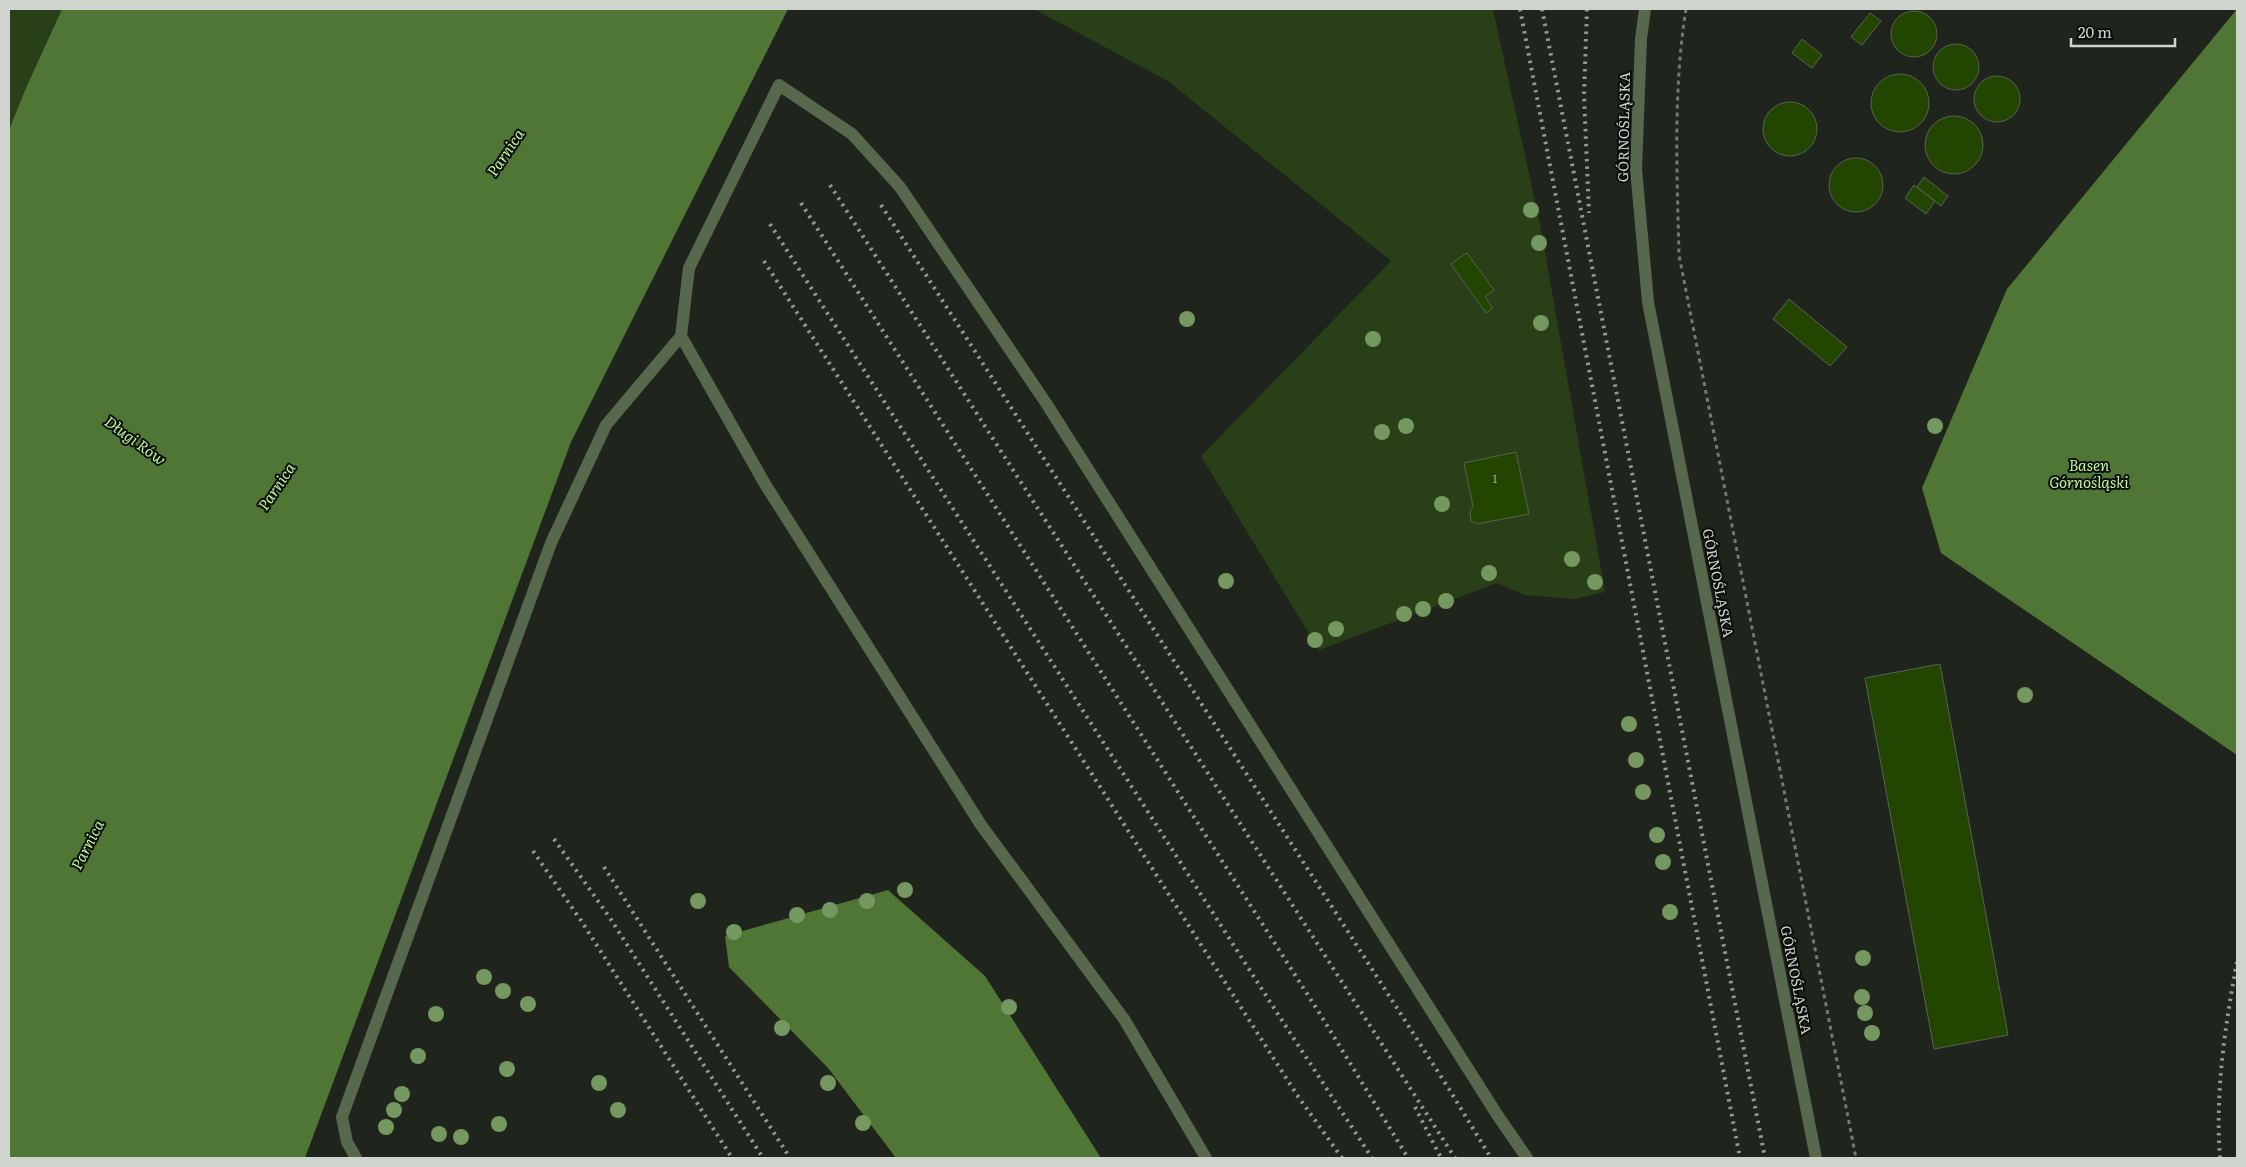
<svg xmlns="http://www.w3.org/2000/svg" width="2246" height="1167" font-family="Literata,serif">
<style>
.green{fill:#283f18}
.water{fill:#507636}
.building{fill:#224600;stroke:#5a6157}
.lines{fill:none;stroke-linecap:round;stroke-linejoin:round}
.path{stroke:#747972;stroke-width:3;stroke-dasharray:4 4;stroke-linecap:butt}
.minor{stroke:#57684d;stroke-width:12}
.rail{stroke:#939891;stroke-width:4;stroke-dasharray:2.5 5;stroke-linecap:butt}
.tree{fill:#759760}
.labels{text-anchor:middle;stroke-width:4;stroke-linejoin:round;paint-order:stroke}
.number-label{font-size:11px;fill:#a4b09a}
.street-label{font-size:14px;fill:#d0d4ce;stroke:#0a0d09}
.water-label{font-size:15px;font-style:italic;fill:#bef79c;stroke:#0a0d09}
</style>
<rect width="100%" height="100%" fill="#1f251c"/>
<!-- green -->
<path class="green" d="M9,9H62L25,90L9,130Z
M1034,9H1493L1540,224L1605,592L1574,599L1525,595L1497,583L1319,650L1201,456L1391,261L1168,81Z"/>
<!-- water -->
<path class="water" d="M62,9H788L571,442L305,1158H9V130L25,90Z
M2237,9V755L1941,553L1922,488L2007,289Z
M888,890L985,976L1101,1158H896L828,1068L729,967L725,936Z"/>
<!-- building -->
<path class="building" d="M1891 34a23 23 0 1 1 46 0a23 23 0 1 1-46 0Z
M1870,13L1881,21L1862,45L1851,37Z
M1802,39L1822,55L1812,68L1792,53Z
M1933 67a23 23 0 1 1 46 0a23 23 0 1 1-46 0Z
M1871 103a29 29 0 1 1 58 0a29 29 0 1 1-58 0Z
M1974 99a23 23 0 1 1 46 0a23 23 0 1 1-46 0Z
M1763 129a27 27 0 1 1 54 0a27 27 0 1 1-54 0Z
M1925 145a29 29 0 1 1 58 0a29 29 0 1 1-58 0Z
M1829 185a27 27 0 1 1 54 0a27 27 0 1 1-54 0Z
M1924,177L1948,196L1941,206L1917,187Z
M1914,185L1935,201L1926,214L1905,198Z
M1467,253L1494,290L1485,297L1493,308L1486,313L1451,264Z
M1789,299L1847,347L1830,366L1773,319Z
M1516,452L1529,514L1477,524L1471,521L1470,512L1473,506L1464,463Z
M1940,664L2008,1035L1934,1049L1865,678Z"/>
<g class="lines">
<!-- path -->
<path class="path" d="M1686,9C1673,90 1677,173 1679,255L1856,1158"/>
<!-- minor -->
<path class="minor" d="M1645,9L1641,39L1636,169L1648,302L1816,1158
M356,1158L347,1142L342,1117L551,543L606,425L681,336
M1206,1158L1124,1019L981,825L765,484L681,336L689,268L779,85L852,134L900,187L1046,403L1498,1116L1527,1158"/>
<!-- rail -->
<path class="rail" d="M1520,9L1740,1158
M1542,9L1765,1158
M1587,9L1584,95L1589,213
M830,185L1455,1158
M801,203L1320,1014L1408,1158
M881,205L1449,1089L1491,1158
M770,224L1283,1022L1372,1158
M764,261L1297,1095L1342,1158
M554,839L610,918L763,1158
M533,851L582,922L732,1158
M604,867L790,1158
M1415,1107L1441,1158
M2220,1158C2215,1093 2225,1026 2237,962"/>
</g>
<!-- trees -->
<g class="tree">
<circle cx="1531" cy="210" r="8"/>
<circle cx="1539" cy="243" r="8"/>
<circle cx="1187" cy="319" r="8"/>
<circle cx="1541" cy="323" r="8"/>
<circle cx="1373" cy="339" r="8"/>
<circle cx="1406" cy="426" r="8"/>
<circle cx="1935" cy="426" r="8"/>
<circle cx="1382" cy="432" r="8"/>
<circle cx="1442" cy="504" r="8"/>
<circle cx="1572" cy="559" r="8"/>
<circle cx="1489" cy="573" r="8"/>
<circle cx="1226" cy="581" r="8"/>
<circle cx="1595" cy="582" r="8"/>
<circle cx="1446" cy="601" r="8"/>
<circle cx="1423" cy="609" r="8"/>
<circle cx="1404" cy="614" r="8"/>
<circle cx="1336" cy="629" r="8"/>
<circle cx="1315" cy="640" r="8"/>
<circle cx="2025" cy="695" r="8"/>
<circle cx="1629" cy="724" r="8"/>
<circle cx="1636" cy="760" r="8"/>
<circle cx="1643" cy="792" r="8"/>
<circle cx="1657" cy="835" r="8"/>
<circle cx="1663" cy="862" r="8"/>
<circle cx="905" cy="890" r="8"/>
<circle cx="698" cy="901" r="8"/>
<circle cx="867" cy="901" r="8"/>
<circle cx="830" cy="910" r="8"/>
<circle cx="1670" cy="912" r="8"/>
<circle cx="797" cy="915" r="8"/>
<circle cx="734" cy="932" r="8"/>
<circle cx="1863" cy="958" r="8"/>
<circle cx="484" cy="977" r="8"/>
<circle cx="503" cy="991" r="8"/>
<circle cx="1862" cy="997" r="8"/>
<circle cx="528" cy="1004" r="8"/>
<circle cx="1009" cy="1007" r="8"/>
<circle cx="1865" cy="1013" r="8"/>
<circle cx="436" cy="1014" r="8"/>
<circle cx="782" cy="1028" r="8"/>
<circle cx="1872" cy="1033" r="8"/>
<circle cx="418" cy="1056" r="8"/>
<circle cx="507" cy="1069" r="8"/>
<circle cx="599" cy="1083" r="8"/>
<circle cx="828" cy="1083" r="8"/>
<circle cx="402" cy="1094" r="8"/>
<circle cx="394" cy="1110" r="8"/>
<circle cx="618" cy="1110" r="8"/>
<circle cx="863" cy="1123" r="8"/>
<circle cx="499" cy="1124" r="8"/>
<circle cx="386" cy="1127" r="8"/>
<circle cx="439" cy="1134" r="8"/>
<circle cx="461" cy="1137" r="8"/>
</g>
<g class="labels">
<!-- number labels -->
<g class="number-label">
<text x="1495" y="483">1</text>
</g>
<!-- street labels -->
<g class="street-label">
<text transform="translate(1624 127) rotate(-89)" y="5">GÓRNOŚLĄSKA</text>
<text transform="translate(1718 583) rotate(79)" y="5">GÓRNOŚLĄSKA</text>
<text transform="translate(1796 980) rotate(79)" y="5">GÓRNOŚLĄSKA</text>
</g>
<!-- water labels -->
<g class="water-label">
<text transform="translate(506 153) rotate(-56)" y="5">Parnica</text>
<text transform="translate(135 441) rotate(36)" y="5">Długi Rów</text>
<text x="2089" y="471">Basen<tspan x="2089" dy="17">Górnośląski</tspan></text>
<text transform="translate(277 487) rotate(-56)" y="5">Parnica</text>
<text transform="translate(88 845) rotate(-63)" y="5">Parnica</text>
</g>
</g>
<!-- border -->
<rect width="2246" height="1167" fill="none" stroke="#d0d4ce" stroke-width="20"/>
<!-- scale -->
<path d="M2071 38v8h104v-8" fill="none" stroke="#d0d4ce" stroke-width="2.5"/>
<text x="2078" y="38" font-size="15" fill="#d0d4ce" stroke="#0a0d09" stroke-width="4" paint-order="stroke">20 m</text>
</svg>
